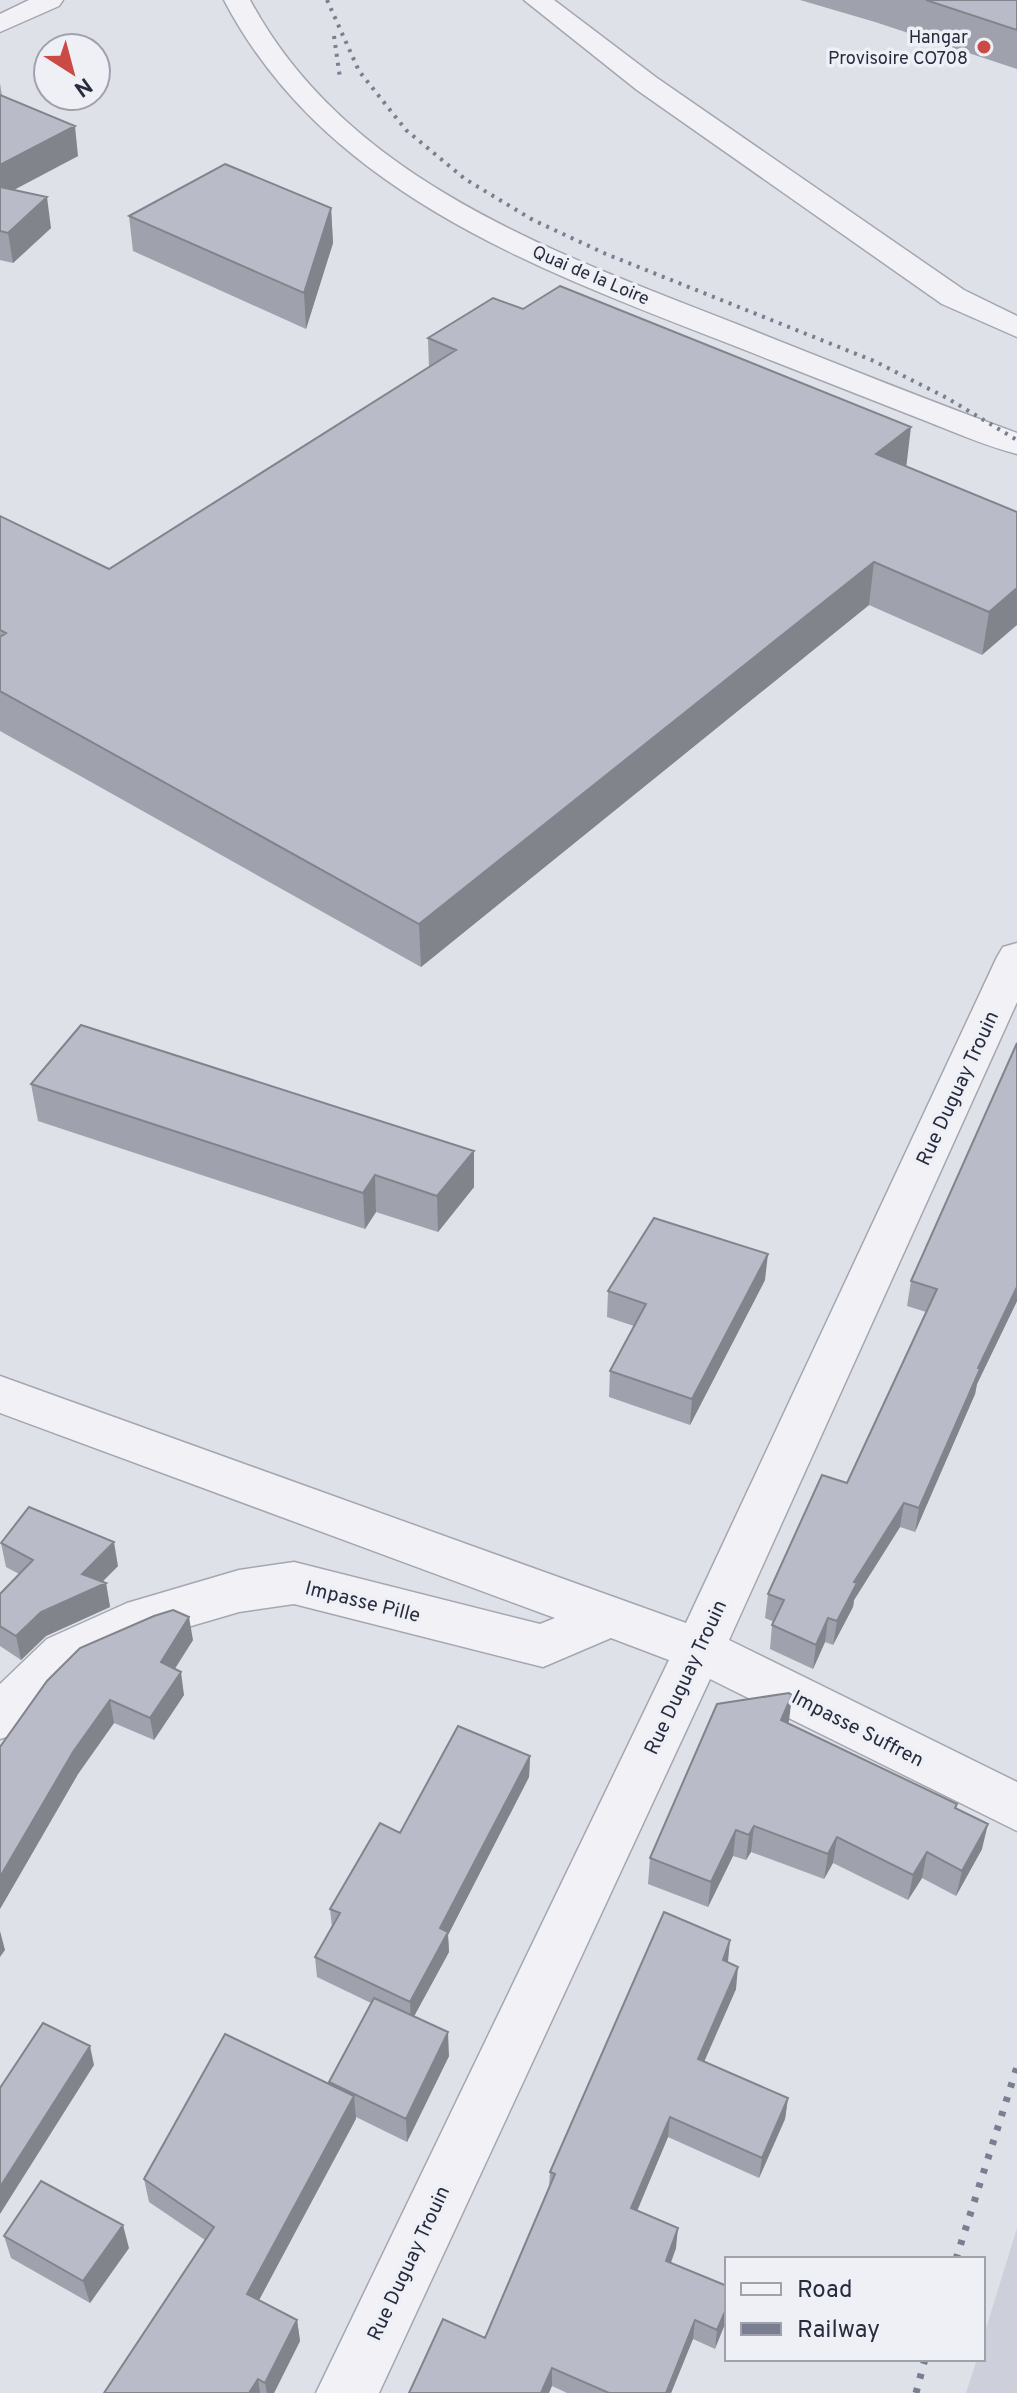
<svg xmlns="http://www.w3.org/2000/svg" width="1017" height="2393" font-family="Overpass,sans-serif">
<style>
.built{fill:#cdd0da}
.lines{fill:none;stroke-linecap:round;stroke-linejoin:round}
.minor-casing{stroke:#a4a7b2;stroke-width:3}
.minor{fill:#f2f2f6;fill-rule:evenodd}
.rail-far1{stroke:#797e91;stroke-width:4;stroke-dasharray:3 6;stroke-linecap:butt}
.rail{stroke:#797e91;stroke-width:7;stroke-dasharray:5 10;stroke-linecap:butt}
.wall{fill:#9fa2ac}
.shaded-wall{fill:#82848c}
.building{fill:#b9bcc8;stroke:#82848c;stroke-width:2}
.poi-dot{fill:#cb4a46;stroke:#eef0f6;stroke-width:3}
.labels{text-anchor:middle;stroke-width:7;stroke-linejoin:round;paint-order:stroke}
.far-poi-label{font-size:18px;fill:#282c3f;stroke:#eef0f6;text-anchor:end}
.far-street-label{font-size:18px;fill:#282c3f;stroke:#eef0f6}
.street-label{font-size:20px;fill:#282c3f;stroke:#eef0f6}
</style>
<rect width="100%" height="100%" fill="#dfe1e8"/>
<!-- built -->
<path class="built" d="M1017,2228V2393H966L977,2359H983V2338Z"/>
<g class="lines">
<defs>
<path id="minor" d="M29,0H63L59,6L0,32V14Z
M224,0H250C348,182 558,254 739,325C832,362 924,399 1017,433V454C986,446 956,433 926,421C875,401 824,381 773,361C570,280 332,207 224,0Z
M524,0H554L657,78L964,290L1017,316V337L942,304L637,90Z
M1017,943V1002L729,1640L1017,1782V1831L710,1679L379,2393H316L669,1660L611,1638L543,1667L294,1604L239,1612L157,1636L83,1669L18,1733L0,1739V1684L47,1639L127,1603L239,1570L294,1562L540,1624L555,1618L0,1413V1376L686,1623L997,957L1003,947Z"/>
</defs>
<!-- minor casing -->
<use href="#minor" class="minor-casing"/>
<!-- minor -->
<use href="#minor" class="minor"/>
<!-- rail-far1 -->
<path class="rail-far1" d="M327,0L359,71L406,130L465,179L533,220L606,254L874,361L947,398L1017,440
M334,36L340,78"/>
<!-- rail -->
<path class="rail" d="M956,2259L1017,2067
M916,2393L925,2359"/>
</g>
<!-- wall -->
<path class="wall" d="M800,0H1017V69L875,22Z
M0,83L2,96L78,156L14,190L51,228L13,263L0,260Z
M331,208L333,243L306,329L133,251L129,216Z
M428,338L907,467L1017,512L982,655L869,605L421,967L0,731V516L109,569L429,368Z
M31,1084L474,1151V1187L438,1232L376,1212L365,1229L38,1121Z
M765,1280L690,1425L609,1397L610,1371L634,1326L607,1317L608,1291Z
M911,1281L1017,1301L977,1384L975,1394L915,1532L900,1527L854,1600L853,1607L833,1645L825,1642L813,1669L770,1649L772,1625L774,1622L765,1618L768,1594L847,1483L926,1312L907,1306Z
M1,1543L118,1566L102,1582L106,1583L110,1607L46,1636L21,1660L0,1646V1594L19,1574L6,1567Z
M154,1616L193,1640L175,1669L184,1695L154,1740L114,1723L78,1774L0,1909Z
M792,1695L788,1724L956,1808L982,1849L956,1896L922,1878L908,1900L833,1863L824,1879L751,1852L746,1860L733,1856L708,1907L648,1884L650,1858Z
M530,1756L529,1777L448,1935L449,1952L414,2016L449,2056L407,2142L356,2117L259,2300L297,2320L300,2341L274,2393H104L205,2240L149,2202L144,2179L329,2084V2082L371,2003L317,1977L315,1957L332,1927L330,1909L400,1833Z
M728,1962L736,1989L704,2062L788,2098L785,2119L759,2178L668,2137L637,2210L676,2248L671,2263L727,2286L715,2349L693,2339L671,2393H567L552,2386L485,2338L549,2187L550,2172Z
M4,2236L129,2248L90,2303L11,2258Z"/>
<!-- shaded-wall -->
<path class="shaded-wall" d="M75,126L78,156L0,197V165Z
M47,197L51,228L13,263L8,233Z
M331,208L333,243L306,329L304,293Z
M911,427L906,469L876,454Z
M874,562L869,605L421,967L419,924Z
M1017,588V625L982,655L989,612Z
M474,1151V1187L438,1232L437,1196Z
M375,1175L376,1212L365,1229L363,1193Z
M768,1254L765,1280L690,1425L692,1399Z
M1017,1287V1301L977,1384L975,1394L915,1532L919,1508L978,1368Z
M904,1503L900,1527L854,1600L853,1607L833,1645L837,1621L854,1582Z
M114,1542L118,1566L97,1587L106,1583L110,1607L46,1636L21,1660L16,1636L82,1574Z
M189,1617L193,1640L164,1685L161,1662Z
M828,1618L825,1642L813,1669L816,1645Z
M181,1672L184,1695L154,1740L150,1718Z
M792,1695L789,1721L778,1746L781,1720Z
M110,1700L114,1723L78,1774L0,1909V1877L73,1752Z
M530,1756L529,1777L448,1935L449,1952L411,2022L410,2002L440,1928Z
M988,1824L982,1849L956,1896L962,1871Z
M754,1826L751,1852L746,1860L749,1835Z
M736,1830L733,1856L708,1907L711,1882Z
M837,1837L833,1863L824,1879L828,1854Z
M927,1852L922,1878L908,1900L913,1875Z
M0,1931L5,1950L0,1957Z
M730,1940L728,1962L723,1960Z
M738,1967L736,1989L696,2080L698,2059Z
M448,2032L449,2056L407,2142L406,2119Z
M90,2046L94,2065L0,2214V2187Z
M354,2096L356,2119L251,2315L247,2294Z
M788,2098L785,2119L759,2178L762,2158Z
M670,2117L668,2137L630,2228L631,2208Z
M123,2225L129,2248L90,2303L83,2281Z
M678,2228L676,2248L664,2280L666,2261Z
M727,2307V2319L715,2349L717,2330Z
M297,2320L300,2341L274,2393H267L265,2383Z
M695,2320L693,2339L671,2393H666Z
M552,2368V2386L549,2393H541Z
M258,2379L260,2393H249Z"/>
<!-- building -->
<path class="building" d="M926,0H1017V30Z
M0,95L75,126L0,165Z
M225,164L331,208L304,293L129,216Z
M0,187L47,197L8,233L0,231Z
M560,286L911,427L876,454L1017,512V588L989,612L874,562L419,924L0,691V637L6,633L0,630V516L109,569L456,350L428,338L493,298L523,309Z
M81,1025L474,1151L437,1196L375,1175L363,1193L31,1084Z
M1017,1043V1287L978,1368L980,1369L919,1508L904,1503L854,1582L857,1583L837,1621L828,1618L816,1645L772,1625L784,1600L768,1594L822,1475L847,1483L937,1289L911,1281Z
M654,1218L768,1254L692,1399L610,1371L646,1304L608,1291Z
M29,1507L114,1542L82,1574L106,1583L41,1612L16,1636L0,1626V1594L33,1560L1,1543Z
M173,1610L189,1617L161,1662L181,1672L150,1718L110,1700L73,1752L0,1877V1747L47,1681L80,1648L154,1616Z
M789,1693L792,1695L781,1720L957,1804L955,1808L988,1824L962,1871L927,1852L913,1875L837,1837L828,1854L754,1826L749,1835L736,1830L711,1882L650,1858L717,1704Z
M458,1726L530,1756L440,1928L448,1932L410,2002L315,1957L340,1913L330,1909L380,1823L400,1833Z
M664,1912L730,1940L723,1960L738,1967L698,2059L788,2098L762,2158L670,2117L631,2208L678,2228L666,2261L727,2286V2307L717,2330L695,2320L666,2393H609L552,2368L541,2393H409L443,2319L485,2338L555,2174L550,2172Z
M374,1998L448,2032L406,2119L329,2082Z
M43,2023L90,2046L0,2187V2088Z
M225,2034L354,2096L247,2294L297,2320L265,2383L258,2379L249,2393H104L214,2227L144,2179Z
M41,2181L123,2225L83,2281L4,2236Z"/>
<!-- markers -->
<circle class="poi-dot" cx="984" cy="47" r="8"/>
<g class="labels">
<!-- far-poi labels -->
<g class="far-poi-label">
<text x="968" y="43">Hangar<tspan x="968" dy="21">Provisoire CO708</tspan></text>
</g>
<!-- far-street labels -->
<g class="far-street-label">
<text transform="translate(591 275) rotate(23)" y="6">Quai de la Loire</text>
</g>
<!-- street labels -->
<g class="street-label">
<text transform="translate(957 1088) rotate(-65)" y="7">Rue Duguay Trouin</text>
<text transform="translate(363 1601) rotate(14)" y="7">Impasse Pille</text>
<text transform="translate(685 1677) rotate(-65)" y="7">Rue Duguay Trouin</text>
<text transform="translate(858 1728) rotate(27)" y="7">Impasse Suffren</text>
<text transform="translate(408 2263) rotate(-65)" y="7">Rue Duguay Trouin</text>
</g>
</g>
<!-- legend -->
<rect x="725" y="2257" width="260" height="104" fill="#eef0f6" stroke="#9fa2ad" stroke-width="2"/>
<rect x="741" y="2283" width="40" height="12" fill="#f2f2f6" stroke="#9fa2ad" stroke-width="2"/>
<text x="797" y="2297" font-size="24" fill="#282c3f">Road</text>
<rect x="741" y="2323" width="40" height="12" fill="#797e91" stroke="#9fa2ad" stroke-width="2"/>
<text x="797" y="2337" font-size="24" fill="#282c3f">Railway</text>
<!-- north arrow -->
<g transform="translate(72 72) rotate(144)"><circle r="38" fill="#eef0f6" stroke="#9fa2ad" stroke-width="2"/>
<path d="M0-6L14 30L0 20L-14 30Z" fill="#cb4a46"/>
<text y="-12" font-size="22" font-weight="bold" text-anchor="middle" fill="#282c3f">N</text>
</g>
</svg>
